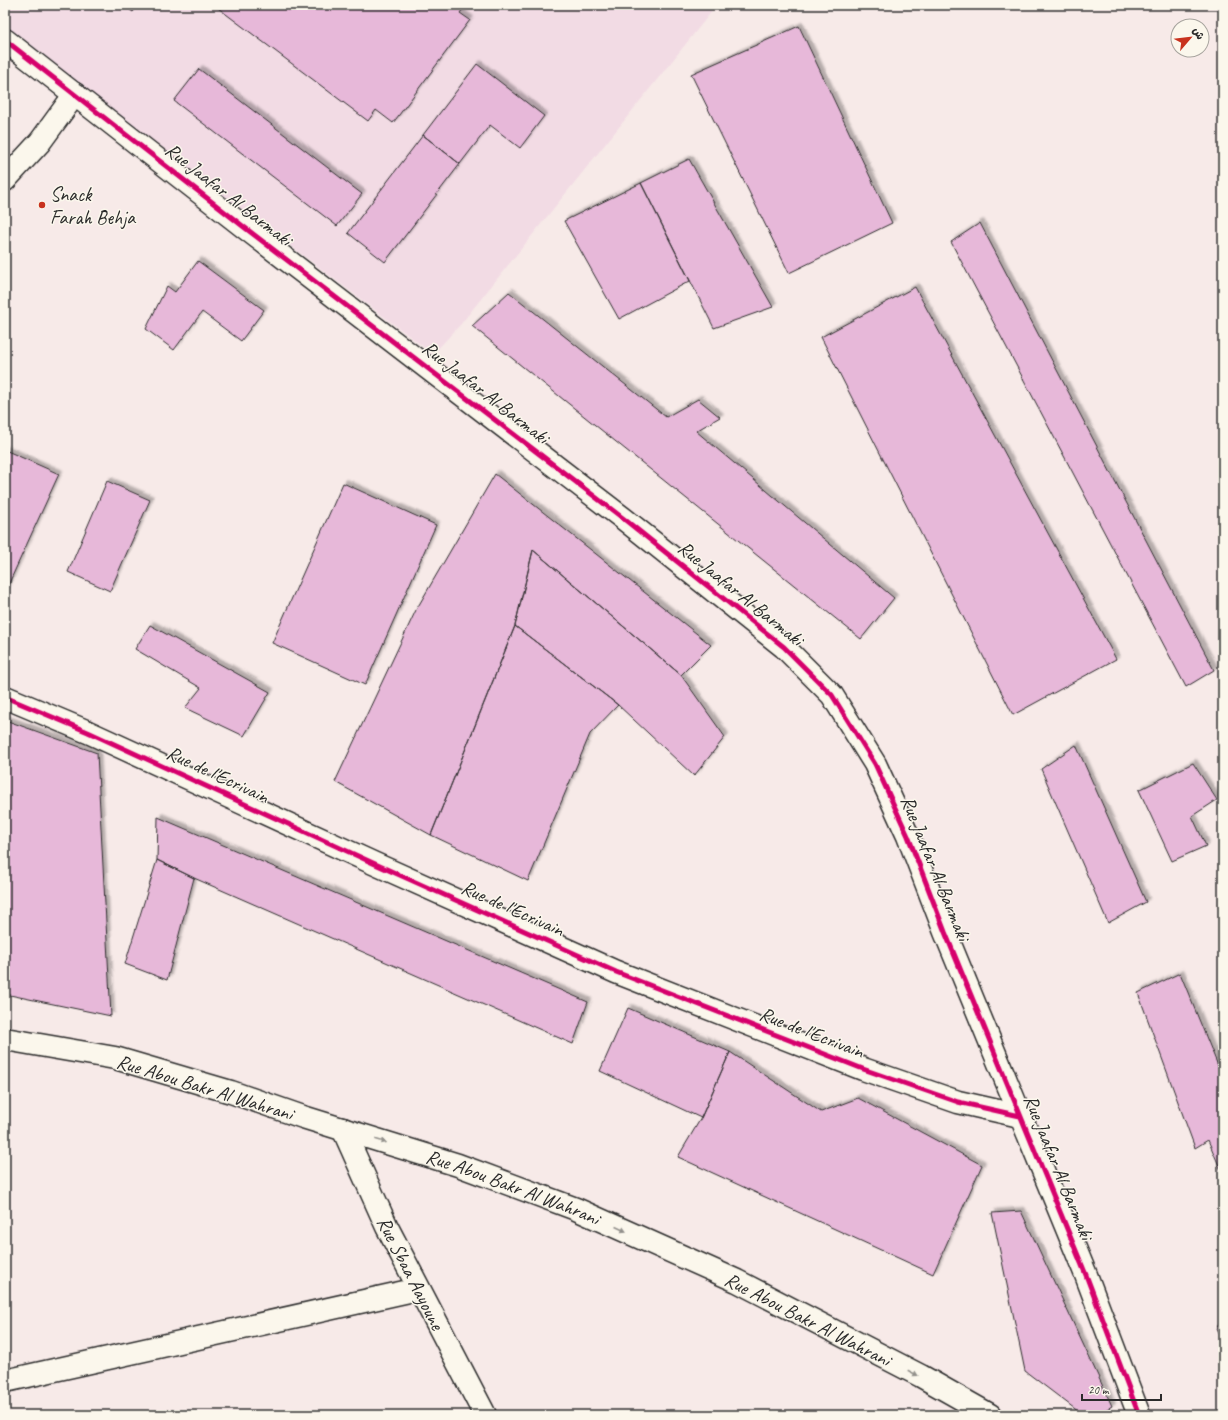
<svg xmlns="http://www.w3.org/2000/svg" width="1228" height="1420" font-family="Caveat,'Playpen Sans Arabic',sans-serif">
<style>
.built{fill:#f2dbe4}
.building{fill:#e7b8d9;stroke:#2b2b2b;filter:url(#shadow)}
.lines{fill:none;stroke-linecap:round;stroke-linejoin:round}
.minor-casing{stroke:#2b2b2b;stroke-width:25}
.tertiary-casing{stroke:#2b2b2b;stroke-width:25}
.minor{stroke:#fbf7ec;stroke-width:22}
.tertiary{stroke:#fbf7ec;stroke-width:22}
.cycleway-casing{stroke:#fbf7ec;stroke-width:8}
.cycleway{stroke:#d6006c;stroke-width:5}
.oneway{fill:#93918c}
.poi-dot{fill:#c8321e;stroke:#fbf7ec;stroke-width:1.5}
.labels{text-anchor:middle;stroke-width:3;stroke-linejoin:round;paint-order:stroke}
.poi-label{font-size:20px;fill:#2b2b2b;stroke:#fbf7ec;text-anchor:start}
.street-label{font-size:20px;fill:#2b2b2b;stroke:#fbf7ec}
</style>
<defs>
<filter id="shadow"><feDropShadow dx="3.5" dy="-3.5" stdDeviation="1" flood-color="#0004"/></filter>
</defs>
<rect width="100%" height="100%" fill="#f7eae8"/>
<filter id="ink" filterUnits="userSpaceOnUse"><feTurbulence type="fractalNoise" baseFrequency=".025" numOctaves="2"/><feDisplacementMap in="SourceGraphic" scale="8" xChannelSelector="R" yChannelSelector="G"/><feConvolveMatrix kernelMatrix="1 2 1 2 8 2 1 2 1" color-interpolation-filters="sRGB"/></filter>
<g filter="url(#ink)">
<!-- built -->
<path class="built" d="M5,5H717L460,325L433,354L5,29Z"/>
<!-- building -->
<path class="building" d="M123,5H138L133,12Z
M214,5H466L460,13L470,20L393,123L376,110L368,121Z
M799,26L892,223L789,273L691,74Z
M477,64L544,116L520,148L490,125L460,164L423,135Z
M199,69L362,194L337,226L174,101Z
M423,135L460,164L385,262L348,233Z
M689,159L773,307L714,328L641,183Z
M641,183L690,281L619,319L564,221Z
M980,223L1214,670L1186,687L951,242Z
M198,261L264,310L241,341L202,312L174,350L146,329L167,286L175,292Z
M915,287L1116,659L1013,715L821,337Z
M509,292L666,417L698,399L720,417L696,431L894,598L861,639L472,326Z
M5,450L59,474L5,592Z
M495,474L711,645L681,675L533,550L515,626L431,835L335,782L416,610Z
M107,481L150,500L110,591L68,572Z
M343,483L436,525L365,685L272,643Z
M533,550L681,675L725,737L694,776L618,705L515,626Z
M150,625L270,692L244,736L185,708L201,688L135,649Z
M515,626L618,705L590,734L528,881L431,835Z
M5,720L97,753L111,1016L5,994Z
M1076,745L1146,902L1108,923L1041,769Z
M1193,763L1217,800L1192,816L1206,846L1172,861L1139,790Z
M158,817L588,1002L573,1044L194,878L157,860Z
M157,860L194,878L167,980L125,964Z
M1180,973L1223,1078V1175L1208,1140L1195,1148L1138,993Z
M628,1008L730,1052L701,1118L600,1071Z
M730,1052L821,1112L858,1098L982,1165L933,1274L678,1157L701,1118Z
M1021,1211L1112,1406L1097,1415H1083L1025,1371L992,1213Z
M1223,1320V1343L1216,1328Z"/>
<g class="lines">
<defs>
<g id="minor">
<path d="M5,180L40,142L75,94"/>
<path d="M5,697L88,732L373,863L616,972L863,1069L958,1102L1020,1116"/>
<path id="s1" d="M5,1039L115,1058L231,1092L303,1117L458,1165L576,1209L737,1281L921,1376L990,1415"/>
<path d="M343,1129L387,1227L485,1415"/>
<path d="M5,1381L418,1289"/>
</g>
<path id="tertiary" d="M5,40L244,227L624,519L784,647L832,695L875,764L908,836L945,932L1086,1275L1139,1415"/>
</defs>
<!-- minor casing -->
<use href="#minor" class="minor-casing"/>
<!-- tertiary casing -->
<use href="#tertiary" class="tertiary-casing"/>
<!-- minor -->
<use href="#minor" class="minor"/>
<!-- tertiary -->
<use href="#tertiary" class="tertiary"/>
<defs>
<path id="cycleway" d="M5,40L244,227L624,519L784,647L832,695L875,764L908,836L945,932L1086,1275L1139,1415
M5,697L88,732L373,863L616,972L863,1069L958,1102L1020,1116"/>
</defs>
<!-- cycleway casing -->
<use href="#cycleway" class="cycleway-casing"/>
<!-- cycleway -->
<use href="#cycleway" class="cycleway"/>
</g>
<!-- one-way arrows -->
<defs><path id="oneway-solid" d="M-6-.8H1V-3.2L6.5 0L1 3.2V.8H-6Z"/></defs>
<g class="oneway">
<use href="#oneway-solid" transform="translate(381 1141) rotate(17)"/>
<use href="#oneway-solid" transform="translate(621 1229) rotate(24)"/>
<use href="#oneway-solid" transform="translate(913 1373) rotate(27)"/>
</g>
</g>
<!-- markers -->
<circle class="poi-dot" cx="42" cy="205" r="4"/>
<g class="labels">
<!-- poi labels -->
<g class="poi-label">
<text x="50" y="201">Snack<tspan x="50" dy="23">Farah Behja</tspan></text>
</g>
<!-- street labels -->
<g class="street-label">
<text transform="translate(229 194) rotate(38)" y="7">Rue Jaafar Al Barmaki</text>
<text transform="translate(486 392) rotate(38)" y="7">Rue Jaafar Al Barmaki</text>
<text transform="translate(741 593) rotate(39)" y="7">Rue Jaafar Al Barmaki</text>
<text transform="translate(218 774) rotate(25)" y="7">Rue de l'Ecrivain</text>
<text transform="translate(936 868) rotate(68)" y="7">Rue Jaafar Al Barmaki</text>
<text transform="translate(513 908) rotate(24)" y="7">Rue de l'Ecrivain</text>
<text transform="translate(812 1032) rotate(21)" y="7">Rue de l'Ecrivain</text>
<text transform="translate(205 1087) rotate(17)" y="7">Rue Abou Bakr Al Wahrani</text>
<text transform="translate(1059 1167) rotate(68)" y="7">Rue Jaafar Al Barmaki</text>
<text dy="7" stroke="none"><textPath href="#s1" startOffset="530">Rue Abou Bakr Al Wahrani</textPath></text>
<text transform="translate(411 1273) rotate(63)" y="7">Rue Sbaa Aayoune</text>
<text transform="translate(808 1319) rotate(27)" y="7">Rue Abou Bakr Al Wahrani</text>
</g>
</g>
<!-- margin -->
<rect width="1228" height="1420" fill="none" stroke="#fbf7ec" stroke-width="20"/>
<rect x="10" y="10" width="1208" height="1400" fill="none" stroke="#2b2b2b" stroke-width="1.5" filter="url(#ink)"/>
<!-- north arrow -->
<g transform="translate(1190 38) rotate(62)"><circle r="19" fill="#fbf7ec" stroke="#a8a59f"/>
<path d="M0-3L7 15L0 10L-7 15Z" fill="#c8321e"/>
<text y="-6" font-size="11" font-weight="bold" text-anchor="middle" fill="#2b2b2b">ش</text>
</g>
<!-- scale -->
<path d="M1082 1394v6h79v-6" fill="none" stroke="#2b2b2b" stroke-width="2"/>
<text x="1088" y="1394" font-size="12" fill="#2b2b2b" stroke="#fbf7ec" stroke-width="3" paint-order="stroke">20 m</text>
</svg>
